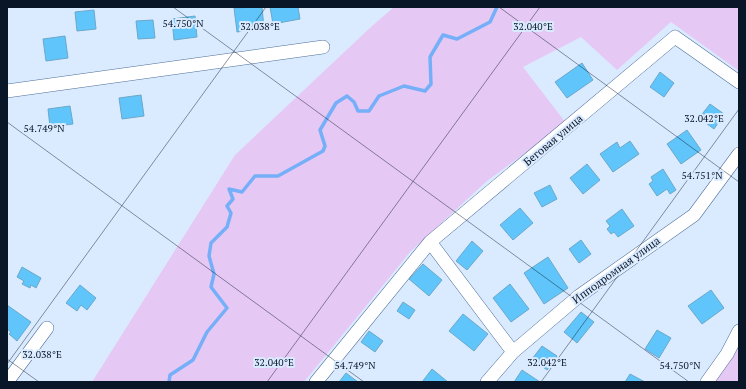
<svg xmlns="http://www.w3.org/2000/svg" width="746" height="389" font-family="'PT Serif',serif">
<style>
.green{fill:#e6c8f5}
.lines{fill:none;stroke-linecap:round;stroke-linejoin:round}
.stream{stroke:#75aff8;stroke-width:3.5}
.building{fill:#5fc5fb;stroke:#6ca8c9}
.minor-casing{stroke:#4d6f9b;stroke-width:14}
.minor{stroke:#fff;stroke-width:13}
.ticks{fill:none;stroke:#091627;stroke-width:1;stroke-opacity:0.45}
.labels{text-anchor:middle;stroke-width:4;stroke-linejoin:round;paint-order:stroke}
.street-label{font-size:11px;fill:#091627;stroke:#dbebff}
.ticks-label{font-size:10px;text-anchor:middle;fill:#091627;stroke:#dbebff;stroke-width:4;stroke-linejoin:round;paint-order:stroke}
</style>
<rect width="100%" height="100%" fill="#dbebff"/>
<!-- green -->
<path class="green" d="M394,7H739V71L671,22L617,70L581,37L523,67L566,123L487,181L411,251L304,382H92L235,155L372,26Z
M739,343V382H712Z"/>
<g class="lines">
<!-- stream -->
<path class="stream" d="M169,382L170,375L193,360L207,332L227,308L211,287L214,274L209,256L211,243L227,227L231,213L227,206L233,199L229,189L242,192L255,176H278L323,151L325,146L320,130L336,103L347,96L354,102L358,111H369L379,96L404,86L425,91L431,84L430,57L443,35L457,39L490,22L497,7"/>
</g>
<!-- building -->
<path class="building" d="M262,7L264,28L237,32L234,8Z
M270,7H298L300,19L273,24Z
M94,10L96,29L77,31L75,12Z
M195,16L197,37L174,40L172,19Z
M153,20L155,38L138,39L136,21Z
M65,36L68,58L46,61L43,39Z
M582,63L593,80L567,98L555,82Z
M660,72L674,83L664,97L650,87Z
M141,95L144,116L122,119L119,98Z
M710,104L724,114L714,129L699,118Z
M70,106L73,124L50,127L48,109Z
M687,130L701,150L681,164L667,144Z
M630,141L639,154L613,172L600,154L617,142L620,148Z
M587,164L600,180L583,194L570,178Z
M663,169L676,190L670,194L667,189L657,196L649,184L653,181L651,177Z
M550,185L557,199L542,207L534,193Z
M520,208L533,223L513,240L500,225Z
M622,209L634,226L618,237L614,232L611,234L607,229L610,226L606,221Z
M581,240L591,254L579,263L569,249Z
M472,241L483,251L467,270L456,261Z
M548,257L568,288L544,304L524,273Z
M423,264L442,280L429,296L409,279Z
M22,267L41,278L36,288L31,285L30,288L22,284L24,281L17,277Z
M510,284L529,309L511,322L493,298Z
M80,285L96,298L87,310L81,305L77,311L66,303Z
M711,290L724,308L702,324L688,306Z
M403,302L415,310L409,319L397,311Z
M7,305L31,322L17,341L9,334L11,332L7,329Z
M581,312L594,322L577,343L564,332Z
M463,314L488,334L474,351L449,331Z
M657,330L671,338L659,358L645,349Z
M369,331L383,341L375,352L361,342Z
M542,346L557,356L547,370L532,359Z
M432,369L448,382H422Z
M522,370L540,382H514Z
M346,373L358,382H339Z
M630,374L645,382H625Z"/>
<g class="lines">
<defs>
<path id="minor" d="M7,91L323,47
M430,242L675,37L739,82
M7,382L47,328
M316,382L430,242L513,352
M487,382L513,352L579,296L694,215L739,154
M707,382L727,354L739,331"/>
</defs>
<!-- minor casing -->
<use href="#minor" class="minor-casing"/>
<!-- minor -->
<use href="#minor" class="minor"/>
</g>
<!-- ticks -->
<path class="ticks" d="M173,7L689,382M499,7L739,182M7,122L364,382M7,359L39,382M7,364L266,7M267,382L540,7M541,382L739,109"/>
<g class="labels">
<!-- street labels -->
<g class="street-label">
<text transform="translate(553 140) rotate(-40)" y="4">Беговая улица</text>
<text transform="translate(616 270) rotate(-36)" y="4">Ипподромная улица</text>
</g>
</g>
<g class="ticks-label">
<text x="183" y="27">54.750°N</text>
<text x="260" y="30">32.038°E</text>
<text x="533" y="30">32.040°E</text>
<text x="704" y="122">32.042°E</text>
<text x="44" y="132">54.749°N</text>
<text x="702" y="179">54.751°N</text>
<text x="42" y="358">32.038°E</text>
<text x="274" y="366">32.040°E</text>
<text x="547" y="366">32.042°E</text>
<text x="355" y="369">54.749°N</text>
<text x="680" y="369">54.750°N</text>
</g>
<!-- border -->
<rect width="746" height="389" fill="none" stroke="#091627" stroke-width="16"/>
</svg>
